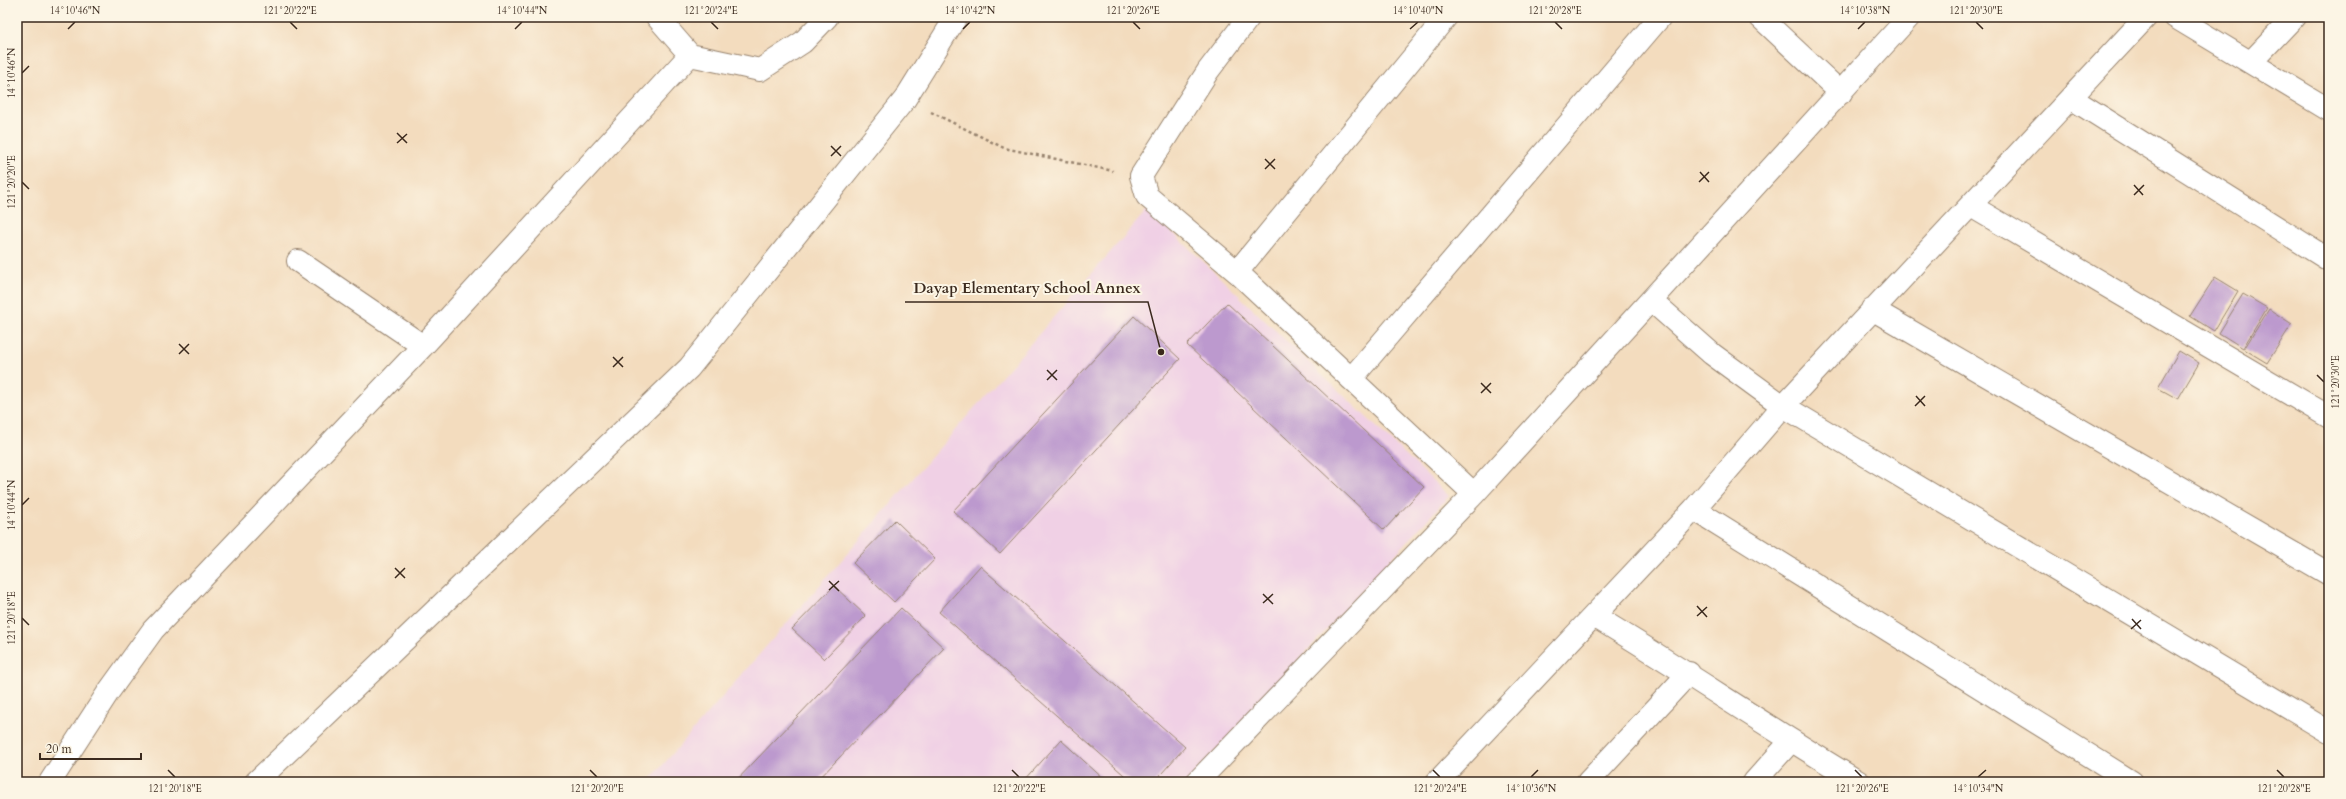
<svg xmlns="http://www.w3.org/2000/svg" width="2346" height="799" font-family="Cardo,serif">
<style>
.built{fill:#f0d0e5}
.building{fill:#bc99ce}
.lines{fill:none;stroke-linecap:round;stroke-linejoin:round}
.minor-casing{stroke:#97836e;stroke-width:24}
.path{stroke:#97836e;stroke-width:2.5;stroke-dasharray:3 3;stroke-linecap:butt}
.minor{stroke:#fff;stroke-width:22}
.ticks{fill:none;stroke:#3b2a1e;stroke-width:1.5}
.leader{fill:none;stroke:#3b2a1e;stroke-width:1.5}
.callout-dot{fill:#3b2a1e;stroke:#fcf5e5;stroke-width:1.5}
.callout-label{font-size:15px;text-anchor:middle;font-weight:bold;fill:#3b2a1e;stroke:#fcf5e5;stroke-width:4;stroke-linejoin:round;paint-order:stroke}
.neatline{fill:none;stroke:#3b2a1e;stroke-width:1.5}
.ticks-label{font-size:10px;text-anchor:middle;fill:#3b2a1e}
</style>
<rect width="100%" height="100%" fill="#fcf5e5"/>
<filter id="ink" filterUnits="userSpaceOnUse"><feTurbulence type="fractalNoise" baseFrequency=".025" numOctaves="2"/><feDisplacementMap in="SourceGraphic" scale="8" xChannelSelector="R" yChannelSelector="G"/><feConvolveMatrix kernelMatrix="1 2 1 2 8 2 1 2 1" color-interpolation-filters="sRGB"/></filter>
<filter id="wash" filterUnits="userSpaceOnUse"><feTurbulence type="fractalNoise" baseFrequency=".012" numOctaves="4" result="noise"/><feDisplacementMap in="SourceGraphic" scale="16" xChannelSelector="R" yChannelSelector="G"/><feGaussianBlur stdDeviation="0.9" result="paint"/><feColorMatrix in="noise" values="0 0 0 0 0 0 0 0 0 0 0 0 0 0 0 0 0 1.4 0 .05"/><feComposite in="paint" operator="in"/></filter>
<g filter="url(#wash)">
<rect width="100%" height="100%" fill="#f3dcbe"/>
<!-- built -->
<path class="built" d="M1148,209L1449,496L1187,782H648Z"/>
<g id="blocks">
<!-- building -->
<path class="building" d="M2215,277L2238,291L2214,331L2190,316Z
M2243,294L2267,308L2243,348L2219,333Z
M1227,303L1424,487L1384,530L1187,345Z
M2269,309L2292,324L2267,363L2244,349Z
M1134,316L1180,359L1000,554L953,511Z
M2179,351L2199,363L2178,399L2158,388Z
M895,520L935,559L894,602L853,563Z
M980,566L1185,747L1154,782H1132L939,612Z
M834,586L866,616L824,659L792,629Z
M901,608L944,648L816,782H735Z
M1061,740L1107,782H1023Z"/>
</g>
</g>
<g filter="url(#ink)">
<use href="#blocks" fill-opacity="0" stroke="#97836e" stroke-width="1"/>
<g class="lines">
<defs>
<path id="minor" d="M657,17L690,55
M1249,17L1208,71L1141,176L1147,196L1237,272L1474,494
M1760,17L1841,93
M2175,17L2329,110
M2251,62L2294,17
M2071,98L2329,260
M1971,206L2329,417
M298,261L423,346
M1237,272L1446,17
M1652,301L1712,354L1783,406L2329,732
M1872,309L2329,574
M1351,379L1660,17
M1694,509L2132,782
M1594,616C1684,670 1770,729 1859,782
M50,782L109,691L153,630L423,346L690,55L760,70L803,42L827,17
M256,782L689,368L905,99L956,17
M1197,782L1474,494L1909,17
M1437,782L1694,509L1783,406L2146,17
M1588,782L1689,673
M1754,782L1791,741"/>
</defs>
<!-- minor casing -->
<use href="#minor" class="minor-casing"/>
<!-- path -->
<path class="path" d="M931,112L1004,148L1113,171"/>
<!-- minor -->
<use href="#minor" class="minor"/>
</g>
</g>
<!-- ticks -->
<path class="ticks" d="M290,22L297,29M711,22L718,29M1133,22L1140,29M1555,22L1562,29M1976,22L1983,29M68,29L75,22M515,29L522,22M963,29L970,22M1410,29L1418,22M1858,29L1865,22M22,73L29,66M397,133L407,143M397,143L407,134M831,146L841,156M831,156L841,146M1265,159L1275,169M1265,169L1275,159M1700,172L1709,182M22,182L29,189M1699,182L1709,172M2134,185L2143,195M2134,195L2144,185M179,344L189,354M179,354L189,344M613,357L623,367M613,367L623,357M1047,370L1057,380M2317,375L2324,382M1047,380L1057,370M1481,383L1491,393M1481,393L1491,383M1916,396L1925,406M1915,406L1925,396M22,505L29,498M395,568L405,578M395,578L405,568M829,581L839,591M829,590L839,581M1263,594L1273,604M1263,603L1273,594M1697,606L1707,617M1697,616L1707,607M22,618L29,625M2132,619L2141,629M2131,629L2141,620M168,770L175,777M590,770L597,777M1012,770L1019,777M1433,770L1440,777M1855,770L1862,777M2277,770L2284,777M1531,777L1538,770M1978,777L1986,770"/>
<!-- callouts -->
<path class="leader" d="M1161 352L1148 302H905"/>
<circle class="callout-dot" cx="1161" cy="352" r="4"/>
<g class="callout-label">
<text x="1027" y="293">Dayap Elementary School Annex</text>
</g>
<!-- margin -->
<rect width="2346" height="799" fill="none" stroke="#fcf5e5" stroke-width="44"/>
<!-- scale -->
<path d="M40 753v6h101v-6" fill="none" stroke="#3b2a1e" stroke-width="2"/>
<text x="46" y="753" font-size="12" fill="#3b2a1e" stroke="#fcf5e5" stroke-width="3" paint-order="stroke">20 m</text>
<rect x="22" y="22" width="2302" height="755" class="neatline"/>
<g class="ticks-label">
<text x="75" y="14">14°10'46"N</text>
<text x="290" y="14">121°20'22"E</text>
<text x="522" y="14">14°10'44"N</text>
<text x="711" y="14">121°20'24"E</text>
<text x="970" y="14">14°10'42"N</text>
<text x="1133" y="14">121°20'26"E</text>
<text x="1418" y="14">14°10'40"N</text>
<text x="1555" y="14">121°20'28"E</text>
<text x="1865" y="14">14°10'38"N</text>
<text x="1976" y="14">121°20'30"E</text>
<text transform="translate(11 73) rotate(-90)" y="4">14°10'46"N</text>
<text transform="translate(11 182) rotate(-90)" y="4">121°20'20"E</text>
<text transform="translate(2335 382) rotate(-90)" y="4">121°20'30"E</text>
<text transform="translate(11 505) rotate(-90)" y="4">14°10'44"N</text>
<text transform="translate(11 618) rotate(-90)" y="4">121°20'18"E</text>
<text x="175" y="792">121°20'18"E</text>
<text x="597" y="792">121°20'20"E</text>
<text x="1019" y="792">121°20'22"E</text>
<text x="1440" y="792">121°20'24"E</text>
<text x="1531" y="792">14°10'36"N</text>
<text x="1862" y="792">121°20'26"E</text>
<text x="1978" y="792">14°10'34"N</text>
<text x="2284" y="792">121°20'28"E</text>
</g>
</svg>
